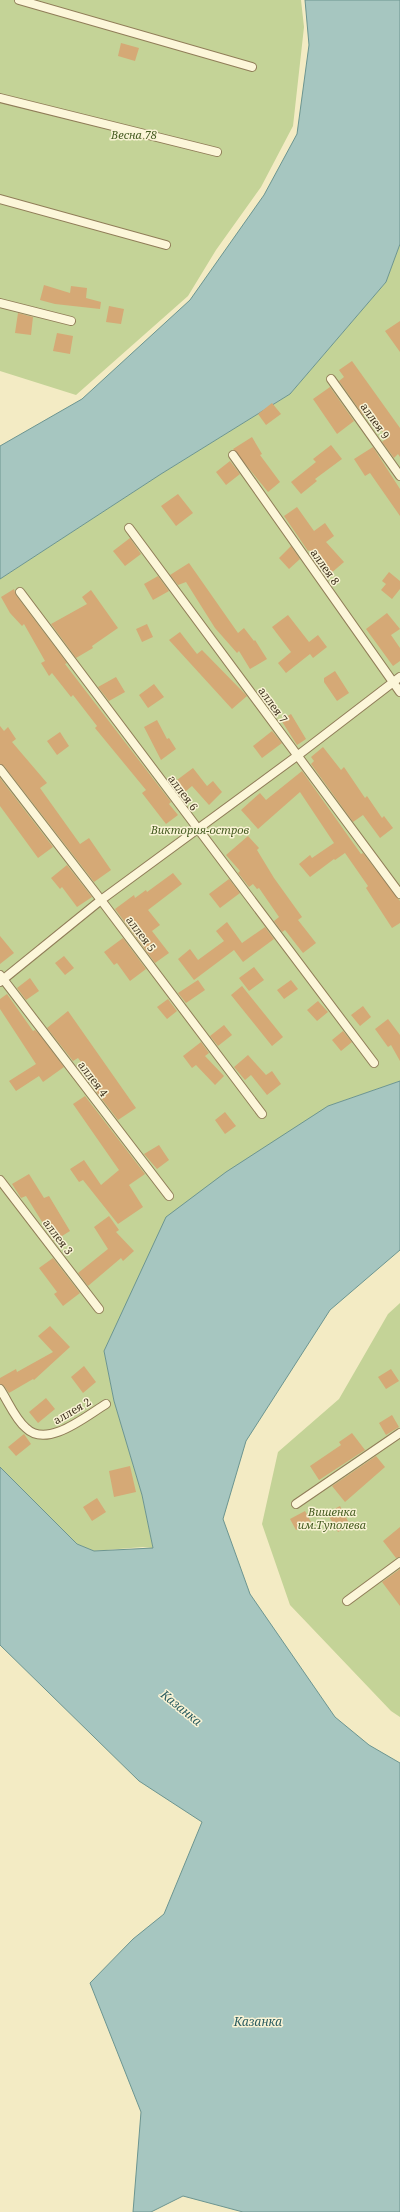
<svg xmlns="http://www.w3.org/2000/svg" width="400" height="2212" font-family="'Noto Serif',serif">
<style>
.green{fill:#c4d397}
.water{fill:#a6c6c0;stroke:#6c9590}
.building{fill:#d5a976}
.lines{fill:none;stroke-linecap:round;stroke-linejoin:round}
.lane-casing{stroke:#907d58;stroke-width:10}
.lane{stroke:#fcf6d9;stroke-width:8}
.labels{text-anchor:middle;stroke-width:3;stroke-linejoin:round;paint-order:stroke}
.park-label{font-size:11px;font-style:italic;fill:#475d22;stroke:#f9f3d5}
.street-label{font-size:11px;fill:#3f321e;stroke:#f9f3d5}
.water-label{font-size:12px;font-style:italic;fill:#2b5d60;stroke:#f9f3d5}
</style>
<rect width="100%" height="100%" fill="#f3ebc4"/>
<!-- green -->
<path class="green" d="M0,0H301L304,27L293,126L261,187L216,250L188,296L76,395L0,371Z
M400,244V1081L328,1106L134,1290L104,1351L114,1401L142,1495L153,1548L143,1547L94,1551L77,1544L0,1467V579L161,474L290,394L386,282Z
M400,1303V1717L391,1711L290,1605L262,1524L278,1452L339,1399L388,1314Z"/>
<!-- water -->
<path class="water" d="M305,0H400V244L386,282L290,394L161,474L0,579V446L82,399L190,300L264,195L297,134L309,45Z
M400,1081V1250L330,1310L246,1441L223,1519L250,1594L335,1717L369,1745L400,1763V2212H243L183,2196L151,2212H133L141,2112L90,1983L133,1939L164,1914L202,1822L139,1781L0,1645V1467L77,1544L94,1551L153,1548L142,1495L114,1401L104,1351L166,1217L226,1172L328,1106Z"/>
<!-- building -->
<path class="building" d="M121,43L139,48L135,61L118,56Z
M44,285L70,293L71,286L87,288L86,298L101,302L100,309L55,304L40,300Z
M109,306L124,309L121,324L106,322Z
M18,313L33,317L31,335L15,333Z
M400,321V352L385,331Z
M57,333L73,336L70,354L53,351Z
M352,361L400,428V457L398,454L394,458L382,442L387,438L368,411L363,415L339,381L344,377L339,370Z
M330,387L354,421L337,434L313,399Z
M272,403L281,414L266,425L258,414Z
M252,437L262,454L260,455L280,482L268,492L233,449Z
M331,445L342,459L315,479L317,481L301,494L291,482L316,462L313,459Z
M373,447L400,489V516L370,473L365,476L354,459Z
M230,461L240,474L226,485L216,472Z
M178,494L193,513L176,526L161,506Z
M297,507L314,531L325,523L334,536L326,542L344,562L330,574L309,550L308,551L284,516Z
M130,538L141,554L125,566L113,551Z
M291,546L300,559L289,569L279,558Z
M189,563L238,633L244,628L254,641L255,640L267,659L250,669L239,651L237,653L215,628L186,582L178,585L170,575Z
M389,572L400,581V589L392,599L381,590L386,584L382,581Z
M158,576L169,591L153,600L144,584Z
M14,589L16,595L67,663L65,664L171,802L169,804L178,815L166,824L142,793L146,790L95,728L97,726L73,695L71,697L52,673L49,676L41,663L45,661L24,624L22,626L10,613L1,597Z
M91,590L118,628L92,646L93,648L76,658L51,624L87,604L82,597Z
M387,613L400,629L391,635L400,648V661L393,666L366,629Z
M288,615L309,642L318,635L327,647L313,658L310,654L286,673L278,663L291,652L272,627Z
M147,624L153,637L142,642L136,629Z
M180,632L197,654L202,650L247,696L232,709L169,640Z
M335,671L349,693L337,701L324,682V678Z
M116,677L125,692L109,701L98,687Z
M154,684L164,697L148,708L139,695Z
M291,714L306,739L297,745L281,720Z
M157,720L167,739L169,738L176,749L161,760L144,727Z
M0,726L4,731L8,727L16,739L12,742L47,783L40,788L80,844L89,838L111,870L94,882L4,766L0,764Z
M272,731L282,743L262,758L253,746Z
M60,732L69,746L57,755L47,741Z
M323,747L341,770L344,767L365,798L367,796L382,818L384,816L393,828L380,838L363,815L353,822L311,764L314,761L311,757Z
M193,768L207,786L213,781L222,792L209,805L192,786L180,796L173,783Z
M302,771L361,854L363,853L400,901V923L392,928L366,888L368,886L345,853L335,860L334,859L310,877L299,864L310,855L312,858L334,843L300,792L258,829L241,810L260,793L266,800Z
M0,778L53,847L38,858L0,806Z
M248,836L259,848L257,850L274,878L302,917L298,920L316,943L303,953L285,930L282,932L274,921L279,917L259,888L257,889L253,884L249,887L238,873L240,871L226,855Z
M67,865L92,897L77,907L62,887L60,889L51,878Z
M173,873L182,884L148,910L160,925L152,931L169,953L155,963L115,909L134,895L135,898L146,890L147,892Z
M229,879L240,893L220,908L209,894Z
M227,922L242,943L265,927L274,939L243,962L234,950L194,980L178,959L190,949L198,960L224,941L216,931Z
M0,936L14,953L0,964Z
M123,938L146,969L130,981L117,963L114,965L104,952Z
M64,956L74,968L65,975L55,963Z
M254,967L264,980L249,991L239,978Z
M30,978L39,991L26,1000L17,988Z
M198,980L205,990L186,1003L178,993Z
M291,980L298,989L284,999L277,990Z
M242,986L283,1037L272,1046L231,995Z
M7,994L33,1031L35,1030L39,1034L64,1067L43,1082L39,1076L16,1091L9,1081L36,1064L0,1009V999Z
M168,999L177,1011L167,1019L157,1007Z
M318,1001L328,1012L317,1021L307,1010Z
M363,1006L371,1017L360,1026L351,1015Z
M68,1011L136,1108L118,1120L94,1089L98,1084L78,1058L73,1061L47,1028Z
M388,1019L400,1035V1061L391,1045L388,1047L375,1029Z
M224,1025L232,1035L218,1046L210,1036Z
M343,1031L352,1042L341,1051L332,1040Z
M201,1042L209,1053L205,1056L224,1076L215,1085L196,1065L192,1068L183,1056Z
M248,1055L266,1075L272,1071L281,1084L267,1095L251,1075L245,1080L234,1067Z
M85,1096L145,1174L129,1185L143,1207L118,1224L83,1180L79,1182L70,1169L84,1160L101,1185L119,1170L73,1104Z
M225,1112L236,1126L225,1134L215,1120Z
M159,1145L169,1160L157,1169L144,1154Z
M29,1174L44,1198L49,1196L70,1231L54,1241L26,1196L21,1198L12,1184Z
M109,1216L119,1230L116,1232L134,1251L123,1261L121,1258L88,1286L78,1273L108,1249L94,1227Z
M53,1258L80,1293L63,1306L54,1294L57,1292L39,1268Z
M50,1326L70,1347L34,1380L33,1379L9,1393L4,1386L0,1384V1378L16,1369L17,1372L53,1352L38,1336Z
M84,1366L96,1382L83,1393L71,1377Z
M391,1369L399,1381L386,1389L378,1377Z
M46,1398L55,1409L38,1423L29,1412Z
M392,1415L399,1427L386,1435L379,1423Z
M352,1433L365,1450L319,1480L310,1466L341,1445L339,1442Z
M24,1434L31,1444L16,1456L8,1447Z
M376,1456L385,1467L345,1502L332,1486Z
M130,1466L136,1492L114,1497L109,1471Z
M97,1498L106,1512L92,1521L83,1507Z
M340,1506L350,1525L338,1532L327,1513Z
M305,1511L311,1522L296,1530L290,1519Z
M400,1527V1557L396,1558L383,1541Z
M400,1569V1606L382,1582Z"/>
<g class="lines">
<defs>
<path id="lane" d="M19,0L252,67
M0,98L217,152
M0,199L166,245
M0,303L71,321
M331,379L400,476
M233,455L400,692
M129,528L400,894
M20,592L374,1063
M0,769L101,900L262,1114
M0,975L169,1196
M0,982L101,900L297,756L400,677
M0,1180L99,1309
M0,1389C8,1401 15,1419 26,1428C47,1449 86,1416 106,1404
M296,1504L400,1433
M347,1601L400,1562"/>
</defs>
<!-- lane casing -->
<use href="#lane" class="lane-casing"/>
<!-- lane -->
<use href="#lane" class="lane"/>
</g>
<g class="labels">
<!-- park labels -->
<g class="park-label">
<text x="134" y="139">Весна 78</text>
<text x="200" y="834">Виктория-остров</text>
<text x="332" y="1516">Вишенка<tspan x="332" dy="13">им.Туполева</tspan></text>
</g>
<!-- street labels -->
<g class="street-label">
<text transform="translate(375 421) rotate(55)" y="4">аллея 9</text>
<text transform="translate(325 567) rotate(55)" y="4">аллея 8</text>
<text transform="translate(273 705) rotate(54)" y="4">аллея 7</text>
<text transform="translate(183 793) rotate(53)" y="4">аллея 6</text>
<text transform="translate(141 934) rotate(53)" y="4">аллея 5</text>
<text transform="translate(93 1079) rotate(53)" y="4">аллея 4</text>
<text transform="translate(58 1237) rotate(53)" y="4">аллея 3</text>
<text transform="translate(72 1411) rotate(-30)" y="4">аллея 2</text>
</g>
<!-- water labels -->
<g class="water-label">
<text transform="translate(181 1708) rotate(39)" y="4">Казанка</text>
<text x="258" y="2026">Казанка</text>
</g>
</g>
</svg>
